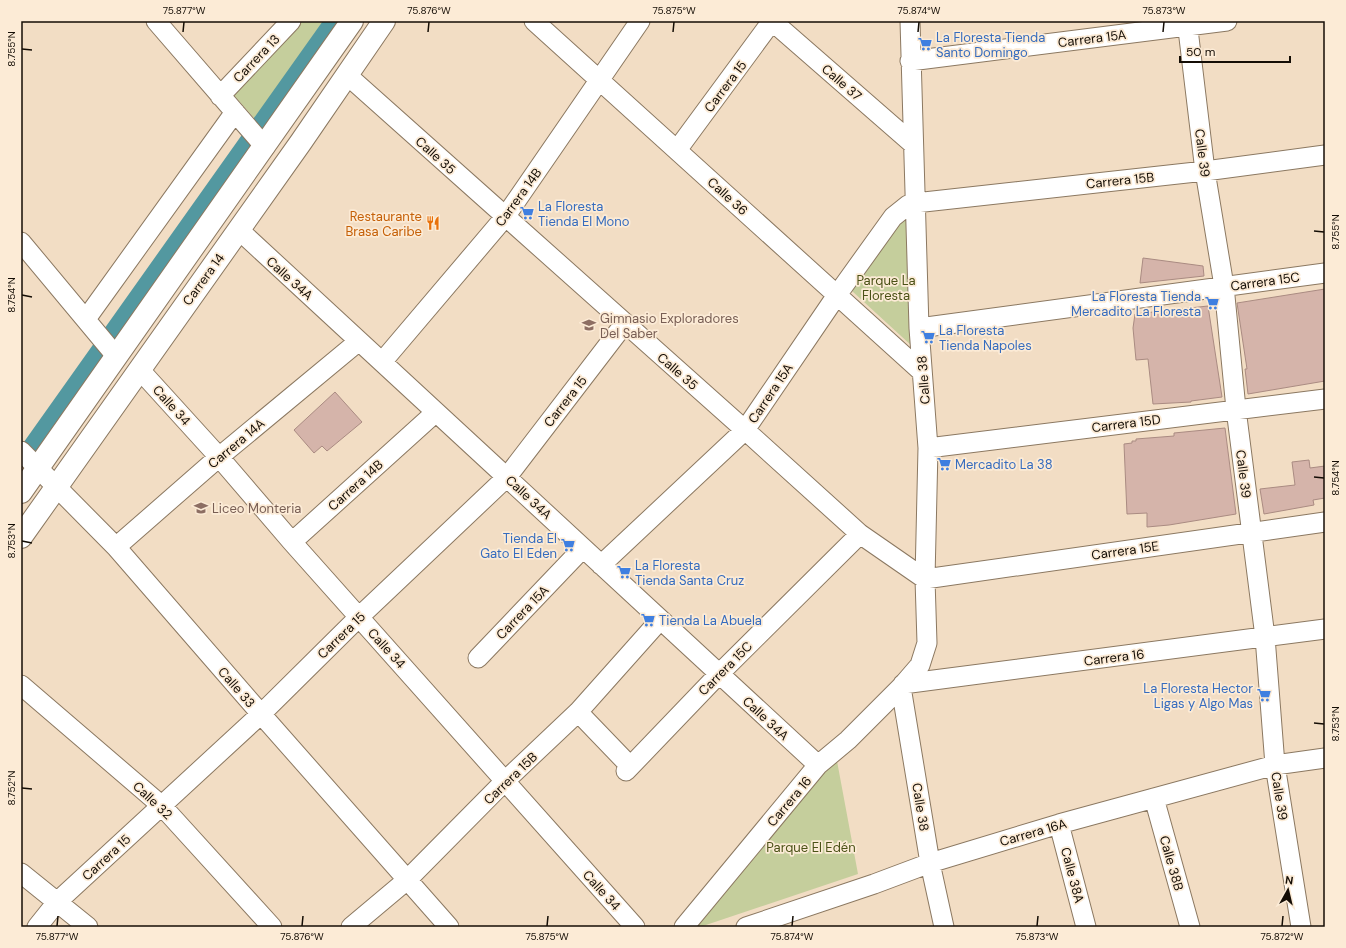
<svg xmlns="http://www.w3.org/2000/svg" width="1346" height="948" font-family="'DM Sans',sans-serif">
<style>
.green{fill:#c5ce9c}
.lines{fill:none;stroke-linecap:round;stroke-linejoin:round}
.canal{stroke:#5398a0;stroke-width:15}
.building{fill:#d5b4aa;stroke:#aa8b82}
.minor-casing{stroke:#8b7861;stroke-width:21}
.major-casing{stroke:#8b7861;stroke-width:24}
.minor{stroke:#fff;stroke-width:19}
.major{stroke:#fff;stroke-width:22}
.ticks{fill:none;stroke:#140d05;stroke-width:1.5}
.labels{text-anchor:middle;stroke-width:3.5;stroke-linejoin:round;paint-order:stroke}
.shop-label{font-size:13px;fill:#366cbe;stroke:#fcebd6;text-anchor:start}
.street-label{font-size:13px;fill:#140d05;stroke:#fcebd6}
.food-label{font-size:13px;fill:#c56008;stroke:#fcebd6;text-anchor:end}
.park-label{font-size:13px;fill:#4b5217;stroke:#fcebd6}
.education-label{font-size:13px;fill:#785e54;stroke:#fcebd6;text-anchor:start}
.neatline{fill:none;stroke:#140d05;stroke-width:1.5}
.ticks-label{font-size:10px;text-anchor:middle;fill:#140d05}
</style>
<rect width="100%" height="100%" fill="#f2ddc4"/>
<!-- green -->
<path class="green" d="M278,21H339L263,128L223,83Z
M908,211L913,347L852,291Z
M837,761L858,874L700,927H693L814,781Z"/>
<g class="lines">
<!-- canal -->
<path class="canal" d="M21,459L332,21"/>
</g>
<!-- building -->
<path class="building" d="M1143,258L1203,266L1204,276L1140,283Z
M1325,289V381L1248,394L1245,369H1247L1237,303Z
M1208,306L1222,397L1191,401V402L1153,404L1148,359L1136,360L1133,328L1135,314Z
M335,392L362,422L327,451L322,446L314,453L294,430Z
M1225,428L1236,514L1169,525L1147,527V513L1127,514L1124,444L1132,443V441H1136V439L1174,436V433Z
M1309,460L1310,468L1325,466V498L1313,500L1314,505L1264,514L1260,489L1295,485L1292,462Z"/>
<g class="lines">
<defs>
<path id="minor" d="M156,21L265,147
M534,21L922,372
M772,21L913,144
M1187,21L1205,171L1224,286L1236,409L1265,637L1275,765L1301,927
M910,61L1227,21
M347,75L745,430L860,534L925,579L1325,522
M220,96L291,21
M677,150L772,21
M239,230L818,765
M21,242L116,356
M86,319L235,112
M919,328L1325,273
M382,362L505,217L640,21
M139,369L219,457L292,542L635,927
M928,448L1325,399
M21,451L116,547L261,714L449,927
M292,542L436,412
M116,547L219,457L359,341
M601,565L745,430L837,295L893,217L908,205L915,203L1205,171L1325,155
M478,658L583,548
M903,684L1325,629
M21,685L162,806L272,927
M901,687L930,863L944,927
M578,712L630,766
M626,771L719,674L860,534
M1154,798L1190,927
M1059,824L1086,927
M21,873L88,927
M37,927L57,902L261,714L359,617L507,477L625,323
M351,927L407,880L505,781L578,712L660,620
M684,927L818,765L848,740L901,687L920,665L927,643L925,579L928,448L919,328L910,21
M746,927L874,884L930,863L1059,824L1275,765L1325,758"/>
<path id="major" d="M21,492L352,21
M21,537L301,142L384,21"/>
</defs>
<!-- minor casing -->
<use href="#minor" class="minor-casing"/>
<!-- major casing -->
<use href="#major" class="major-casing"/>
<!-- minor -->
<use href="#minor" class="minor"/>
<!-- major -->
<use href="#major" class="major"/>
</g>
<!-- ticks -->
<path class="ticks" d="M183,32L184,22M428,32L429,22M673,32L674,22M918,32L919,22M1163,32L1164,22M22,49L32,50M1314,231L1324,232M22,295L32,297M1314,477L1324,478M22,541L32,543M1314,723L1324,724M22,788L32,789M57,926L58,916M302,926L303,916M547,926L548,916M792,926L793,916M1037,926L1038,916M1282,926L1283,916"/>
<!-- icons -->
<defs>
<symbol id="supermarket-bare" viewBox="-9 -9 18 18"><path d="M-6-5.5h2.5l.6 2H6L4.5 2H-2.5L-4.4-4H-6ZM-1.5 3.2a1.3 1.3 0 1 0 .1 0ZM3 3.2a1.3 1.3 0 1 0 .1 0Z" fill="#3f7fe0" stroke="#fcebd6" stroke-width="2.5" paint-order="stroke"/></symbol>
<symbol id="restaurant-bare" viewBox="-9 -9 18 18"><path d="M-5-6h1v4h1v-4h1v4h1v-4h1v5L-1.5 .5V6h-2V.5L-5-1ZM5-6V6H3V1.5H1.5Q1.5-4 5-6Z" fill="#e8710a" stroke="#fcebd6" stroke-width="2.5" paint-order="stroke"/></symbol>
<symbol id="school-bare" viewBox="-9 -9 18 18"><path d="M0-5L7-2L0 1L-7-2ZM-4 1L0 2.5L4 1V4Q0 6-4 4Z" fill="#8d6e63" stroke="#fcebd6" stroke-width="2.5" paint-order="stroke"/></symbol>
</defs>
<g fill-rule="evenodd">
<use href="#supermarket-bare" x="915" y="34" width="20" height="20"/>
<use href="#supermarket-bare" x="517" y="203" width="20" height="20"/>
<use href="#restaurant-bare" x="423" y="213" width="20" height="20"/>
<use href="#supermarket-bare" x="1202" y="293" width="20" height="20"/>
<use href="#school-bare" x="579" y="315" width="20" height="20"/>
<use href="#supermarket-bare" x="918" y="327" width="20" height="20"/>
<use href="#supermarket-bare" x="934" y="454" width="20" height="20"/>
<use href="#school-bare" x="191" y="498" width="20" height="20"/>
<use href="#supermarket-bare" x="558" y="535" width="20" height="20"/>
<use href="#supermarket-bare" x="614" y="562" width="20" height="20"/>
<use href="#supermarket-bare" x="638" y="610" width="20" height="20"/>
<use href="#supermarket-bare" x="1254" y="685" width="20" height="20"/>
</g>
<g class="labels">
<!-- shop labels -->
<g class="shop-label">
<text x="936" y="42">La Floresta Tienda<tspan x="936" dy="15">Santo Domingo</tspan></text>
<text x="538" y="211">La Floresta<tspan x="538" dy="15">Tienda El Mono</tspan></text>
<text x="1201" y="301" text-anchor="end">La Floresta Tienda<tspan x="1201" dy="15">Mercadito La Floresta</tspan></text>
<text x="939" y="335">La Floresta<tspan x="939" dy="15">Tienda Napoles</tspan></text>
<text x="955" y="469">Mercadito La 38</text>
<text x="557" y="543" text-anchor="end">Tienda El<tspan x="557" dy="15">Gato El Eden</tspan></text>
<text x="635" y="570">La Floresta<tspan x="635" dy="15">Tienda Santa Cruz</tspan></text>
<text x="659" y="625">Tienda La Abuela</text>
<text x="1253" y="693" text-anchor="end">La Floresta Hector<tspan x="1253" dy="15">Ligas y Algo Mas</tspan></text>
</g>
<!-- street labels -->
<g class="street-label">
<text transform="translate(1092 38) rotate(-7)" y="5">Carrera 15A</text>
<text transform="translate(256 58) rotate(-46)" y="5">Carrera 13</text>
<text transform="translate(842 82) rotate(41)" y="5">Calle 37</text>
<text transform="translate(725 86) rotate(-53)" y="5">Carrera 15</text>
<text transform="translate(1203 153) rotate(83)" y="5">Calle 39</text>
<text transform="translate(436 155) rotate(42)" y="5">Calle 35</text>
<text transform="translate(1120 180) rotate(-6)" y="5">Carrera 15B</text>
<text transform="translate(728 196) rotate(42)" y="5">Calle 36</text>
<text transform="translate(518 197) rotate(-54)" y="5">Carrera 14B</text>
<text transform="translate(290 278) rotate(42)" y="5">Calle 34A</text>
<text transform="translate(203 279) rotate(-54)" y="5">Carrera 14</text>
<text transform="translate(1265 281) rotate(-8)" y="5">Carrera 15C</text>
<text transform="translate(678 371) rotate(41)" y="5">Calle 35</text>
<text transform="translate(923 380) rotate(-94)" y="5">Calle 38</text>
<text transform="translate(770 393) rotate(-56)" y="5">Carrera 15A</text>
<text transform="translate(565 401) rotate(-52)" y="5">Carrera 15</text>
<text transform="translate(172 405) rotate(48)" y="5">Calle 34</text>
<text transform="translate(1126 423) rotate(-7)" y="5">Carrera 15D</text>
<text transform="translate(236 443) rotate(-40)" y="5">Carrera 14A</text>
<text transform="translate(1244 474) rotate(83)" y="5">Calle 39</text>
<text transform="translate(355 485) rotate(-42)" y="5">Carrera 14B</text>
<text transform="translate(529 497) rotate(43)" y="5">Calle 34A</text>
<text transform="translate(1125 550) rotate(-8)" y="5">Carrera 15E</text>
<text transform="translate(522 612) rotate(-46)" y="5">Carrera 15A</text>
<text transform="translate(341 635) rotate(-44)" y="5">Carrera 15</text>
<text transform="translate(387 648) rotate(48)" y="5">Calle 34</text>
<text transform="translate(1114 657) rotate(-7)" y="5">Carrera 16</text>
<text transform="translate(725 668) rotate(-45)" y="5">Carrera 15C</text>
<text transform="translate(237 687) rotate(49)" y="5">Calle 33</text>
<text transform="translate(766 718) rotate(43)" y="5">Calle 34A</text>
<text transform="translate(510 778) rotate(-44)" y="5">Carrera 15B</text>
<text transform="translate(1280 796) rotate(81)" y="5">Calle 39</text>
<text transform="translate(153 800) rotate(43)" y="5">Calle 32</text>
<text transform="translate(789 801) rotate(-50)" y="5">Carrera 16</text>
<text transform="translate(921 807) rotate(81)" y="5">Calle 38</text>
<text transform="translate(1033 832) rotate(-16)" y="5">Carrera 16A</text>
<text transform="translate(106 857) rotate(-43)" y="5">Carrera 15</text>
<text transform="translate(1172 863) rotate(74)" y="5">Calle 38B</text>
<text transform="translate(1073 875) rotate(75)" y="5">Calle 38A</text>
<text transform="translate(602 890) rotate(48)" y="5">Calle 34</text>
</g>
<!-- food labels -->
<g class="food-label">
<text x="422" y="221">Restaurante<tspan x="422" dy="15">Brasa Caribe</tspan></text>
</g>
<!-- park labels -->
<g class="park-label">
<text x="886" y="285">Parque La<tspan x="886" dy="15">Floresta</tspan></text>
<text x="811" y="852">Parque El Edén</text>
</g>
<!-- education labels -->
<g class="education-label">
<text x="600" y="323">Gimnasio Exploradores<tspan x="600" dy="15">Del Saber</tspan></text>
<text x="212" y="513">Liceo Monteria</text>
</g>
</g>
<!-- border -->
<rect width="1346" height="948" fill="none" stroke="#fcebd6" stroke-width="44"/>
<!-- north arrow -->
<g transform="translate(1288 890) rotate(8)" stroke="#fcebd6" stroke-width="3" paint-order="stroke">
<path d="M0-3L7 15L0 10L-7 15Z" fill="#140d05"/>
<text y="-6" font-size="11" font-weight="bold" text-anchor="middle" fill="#140d05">N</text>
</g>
<!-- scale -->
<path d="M1180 56v6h110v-6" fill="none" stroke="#140d05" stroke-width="2"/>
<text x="1186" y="56" font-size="12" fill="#140d05" stroke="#fcebd6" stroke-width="3" paint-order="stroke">50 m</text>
<rect x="22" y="22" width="1302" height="904" class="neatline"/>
<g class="ticks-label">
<text x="184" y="14">75.877°W</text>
<text x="429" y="14">75.876°W</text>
<text x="674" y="14">75.875°W</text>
<text x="919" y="14">75.874°W</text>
<text x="1164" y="14">75.873°W</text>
<text transform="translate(11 49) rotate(-90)" y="4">8.755°N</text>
<text transform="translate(1335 232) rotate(-90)" y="4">8.755°N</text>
<text transform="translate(11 295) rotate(-90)" y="4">8.754°N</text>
<text transform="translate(1335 478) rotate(-90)" y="4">8.754°N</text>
<text transform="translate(11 541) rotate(-90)" y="4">8.753°N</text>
<text transform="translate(1335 724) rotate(-90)" y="4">8.753°N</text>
<text transform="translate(11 788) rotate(-90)" y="4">8.752°N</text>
<text x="57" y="940">75.877°W</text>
<text x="302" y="940">75.876°W</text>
<text x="547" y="940">75.875°W</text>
<text x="792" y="940">75.874°W</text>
<text x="1037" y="940">75.873°W</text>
<text x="1282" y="940">75.872°W</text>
</g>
</svg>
